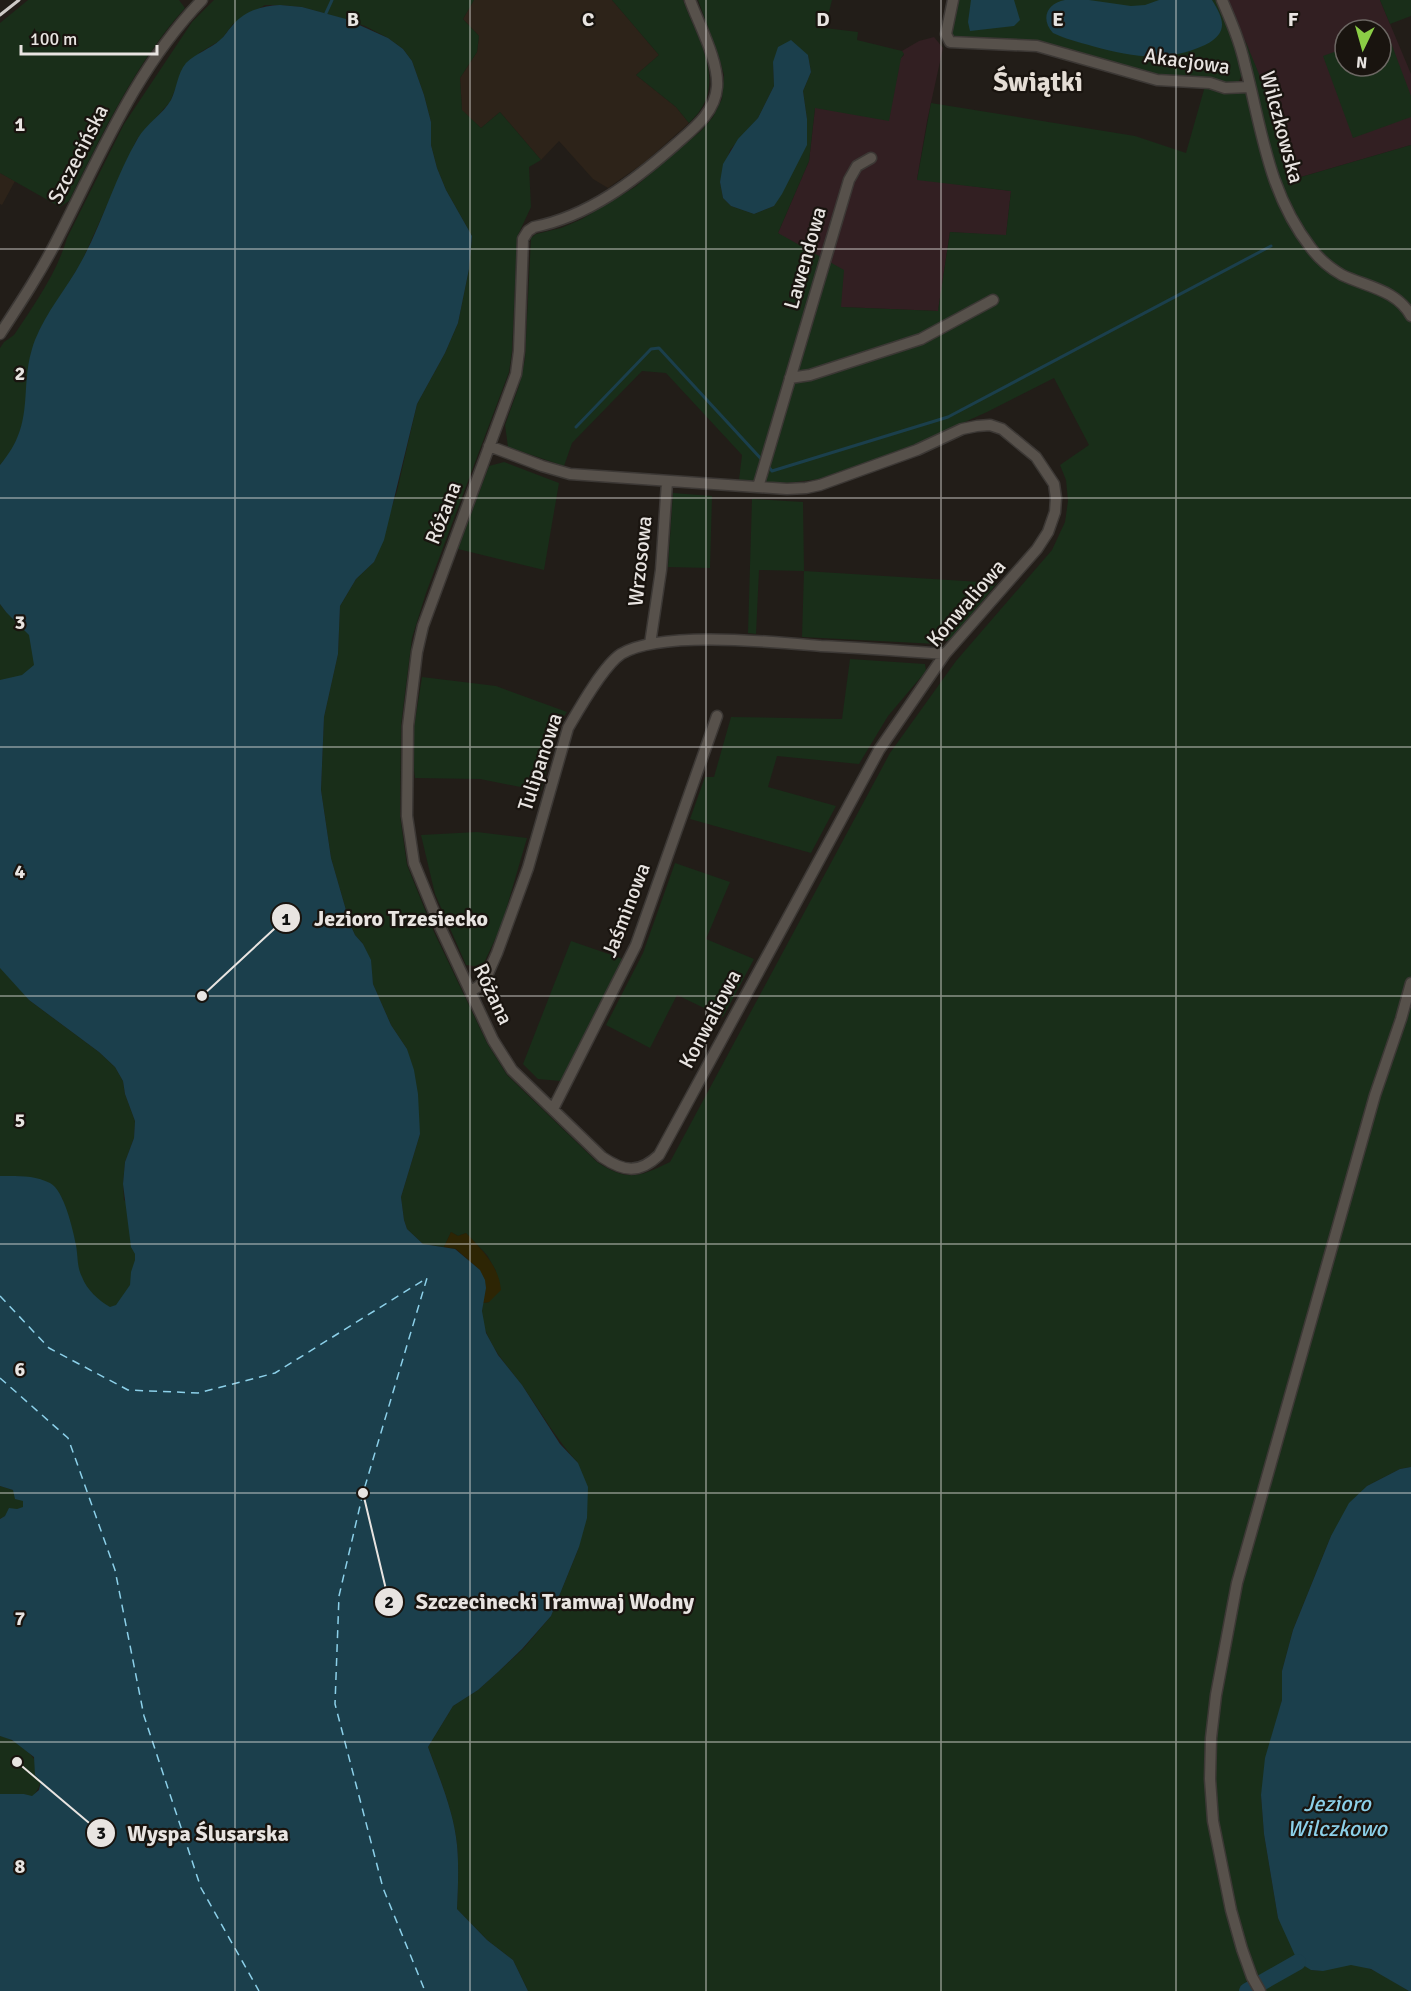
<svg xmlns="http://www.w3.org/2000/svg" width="1411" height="1991" font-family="Signika,sans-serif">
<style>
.built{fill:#2d2319}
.education{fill:#321f22;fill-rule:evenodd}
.green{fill:#192e19;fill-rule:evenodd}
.sand{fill:#2d2504}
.water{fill:#1b3f4c}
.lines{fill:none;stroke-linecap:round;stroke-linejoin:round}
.stream{stroke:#1b3f4c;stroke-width:3}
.river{stroke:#1b3f4c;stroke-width:16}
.ferry{stroke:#8cd0e9;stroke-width:1.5;stroke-dasharray:8 6;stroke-linecap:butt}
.minor-casing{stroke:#3c3835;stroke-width:13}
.minor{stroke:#57514b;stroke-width:10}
.rail{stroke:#cecac7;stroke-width:3}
.grid{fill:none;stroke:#e8e4e1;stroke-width:1.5;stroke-opacity:0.55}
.labels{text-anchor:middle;stroke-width:4.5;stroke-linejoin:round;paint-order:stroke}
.street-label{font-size:21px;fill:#e8e4e1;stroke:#19140f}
.water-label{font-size:22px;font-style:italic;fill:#8cd0e9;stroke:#19140f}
.district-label{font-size:27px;font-weight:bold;fill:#e4ddd5;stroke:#19140f}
.grid-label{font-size:20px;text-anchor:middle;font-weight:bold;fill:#e8e4e1;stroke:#19140f;stroke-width:4.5;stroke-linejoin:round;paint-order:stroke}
.leader{fill:none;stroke:#e8e4e1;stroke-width:2}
.callout-dot{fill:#e8e4e1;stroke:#19140f;stroke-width:2}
.mark-label{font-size:18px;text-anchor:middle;font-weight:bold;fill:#111}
.callout-label{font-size:22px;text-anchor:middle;font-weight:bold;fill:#e8e4e1;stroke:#19140f;stroke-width:4.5;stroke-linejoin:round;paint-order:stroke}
</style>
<rect width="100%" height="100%" fill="#221d18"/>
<!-- built -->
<path class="built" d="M474,0H612L659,55L636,75L676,107L689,123L645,162L608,188L593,179L559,141L541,160L500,112L481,128L462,111L460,78L477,52L479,36L463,19Z
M0,173L15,181L2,205L0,204Z"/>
<!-- education -->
<path class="education" d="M1228,0H1380L1411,74V145L1301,177ZM1345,30H1381V66H1345Z
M934,37L943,48L927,121L917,179L1011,191L1006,236L950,232L938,311L840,307L778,233L809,161L815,108L901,58L904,55L902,51L919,41Z"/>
<!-- green -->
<path class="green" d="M28,0H179L185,8C134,65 103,133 69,201L60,207L0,173V23Z
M214,0H474L463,19L479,36L477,52L460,78L462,110L481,128L500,112L541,160L529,167L531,207L517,237L512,351L509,372L426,593L412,638L401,725L400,816L407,865L434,932L487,1043L507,1075L597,1162C628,1182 639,1177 670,1162L890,753L956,661L1052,550L1065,522L1068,501L1066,480L1060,465L1089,445L1054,378L987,412L914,445L819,479L787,483L739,480L742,455L666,373L642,371L572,443L564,466L508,447L505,425L519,386L525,359L531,238L536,234L561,228L582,219L635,187L702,130L713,117L722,99L724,75L719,57L698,0H832L825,28L858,32L857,40L902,51L904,54L901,58L889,121L815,108L809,161L778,233L844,270L841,307L938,311L950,232L1006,235L1011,191L917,180L931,103L1135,136L1186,153L1205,86L1245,92L1256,86L1245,40L1301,177L1411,145V1467L1400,1469L1367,1486L1331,1536L1293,1630L1282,1671V1700L1261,1795L1264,1834L1278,1918L1311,1970C1325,1972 1335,1966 1348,1965C1369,1963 1391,1981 1409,1991H528L513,1960L487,1940L457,1909C458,1888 459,1866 457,1845C454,1813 439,1776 428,1747L453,1706L478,1690L498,1672L523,1649L551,1616L579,1547L578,1463C557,1440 542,1414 524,1388C511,1370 496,1355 487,1334C482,1324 481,1314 483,1303L489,1302L496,1271L487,1255L466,1233L458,1236L451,1232L444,1247L423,1244L407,1229L404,1220L401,1197L420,1134L407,1049L391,1025L373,984L370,960L363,944L355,935L350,924L331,858L321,790L324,717L338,654L340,606L356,579L374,562L397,491L417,404L445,353L458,323L469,269L472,236L446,190L437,168L431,145V122L424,95L412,61L403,49L388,38L365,26L341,18L302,7L280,5H265L233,24L221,40L199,53L175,90L170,102L137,139L81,263L40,329L31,353L24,418L19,435L11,452L0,465V348L4,342L14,335C34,305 57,273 67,238L124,124L192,22ZM808,55L811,72L803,91L807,119L774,206L754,214L731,206L723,198L720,182L730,150L758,118L774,86L773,62Z
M612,0H683C699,43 730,86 689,123L676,107L636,75L659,55Z
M958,0H1217L1232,35L1242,74L1239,81L1233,85L1158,76L1094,57L951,37Z
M1380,0H1411V16L1390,24Z
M1387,32L1411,96V117L1353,138L1323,56L1345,48V66H1381V35Z
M504,462L559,483L544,570L458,549L489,466Z
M673,493L712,496L710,568L668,567Z
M752,499L803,502L804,571L997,583L952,639L937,644L802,637L804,571L759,570L756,634L748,633Z
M0,604L6,612L56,640L0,715Z
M850,659L925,664L926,671L888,716L859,764L777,756L768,787L836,806L811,853L690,819L705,777H714L731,717L842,719Z
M422,677L496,686L567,712L558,725L541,791L480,779L415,778L411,746Z
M477,832L527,838L501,927L482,967L466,965L435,894L421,835Z
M675,863L730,882L706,939L754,959L723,1017L677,995L650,1048L606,1025L643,953Z
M571,941L623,959L561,1081L538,1079L523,1064Z
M0,945L23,993L29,1000L99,1052L115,1067L123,1081L125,1094L135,1121L134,1138L125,1162L123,1184L124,1200L134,1210L139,1290L84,1340L76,1246L62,1198L26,1177L0,1176Z
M0,1486L13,1490L23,1500V1508L17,1509L0,1519Z
M0,1736C25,1741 56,1773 32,1797L24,1794H0Z"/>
<!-- sand -->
<path class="sand" d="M451,1232L458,1236L466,1233C482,1250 499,1266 501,1290L489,1302L483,1303L480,1270L456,1249L444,1247Z"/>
<!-- water -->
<path class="water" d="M971,0H1014L1020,20L1014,26L970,31L968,22Z
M1065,0H1089L1131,6L1145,5L1159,0H1212C1224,19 1229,33 1205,45C1166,63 1133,57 1092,46C1079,42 1065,39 1053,33C1040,19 1047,3 1065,0Z
M280,5L302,7L346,19L388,38L403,49L412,61L424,95L431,122V145L437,168L446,190L472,236L469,269L458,323L445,353L417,404L384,540L374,562L356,579L340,606L338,654L324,717L321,790L331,858L350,924L355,935L363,944L371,960L373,984L391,1025L407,1049L414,1070L418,1094L420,1134L401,1197L404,1220L407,1229L423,1244L455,1249L480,1270L485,1280L486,1288L482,1311L486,1333L498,1355L522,1385L560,1444L578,1463L588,1487L587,1518L579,1547L551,1616L522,1649L498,1672L478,1690L453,1706L428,1747C439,1777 454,1812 457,1845C459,1866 458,1888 457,1909L487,1940L513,1960L528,1991H0V1794H24L32,1796L39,1790L41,1781L35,1775L34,1757L12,1740L0,1736V1519L5,1516L9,1508L17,1509L23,1507V1501L15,1499L13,1490L0,1486V1176C16,1176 35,1175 50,1183C64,1190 73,1230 76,1245C78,1256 77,1268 82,1277C87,1290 98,1300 110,1307L116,1305L130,1285L131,1272L135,1260V1254L131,1247L123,1184L125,1162L134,1138L135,1121L125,1094L123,1081L115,1067L99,1052L29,1000L0,968V680L22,675L34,665L29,635L6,612L0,604V465C38,421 17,387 35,340C46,312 67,288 81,262C103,222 115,177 138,138C146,124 163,114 171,100C177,88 177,74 186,63C196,53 210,49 220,40C225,36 228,30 232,26C244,11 261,6 280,5Z
M791,40L808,55L811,72L803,91L807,119V145L782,194L774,206L754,214L731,206L723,198L720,182L723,164L738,139L758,118L774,86L773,62L778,47Z
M1411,1467V1991H1409L1371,1969L1351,1965L1323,1971L1311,1970L1298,1962L1278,1918L1264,1834L1261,1795L1265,1758L1282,1700V1671L1293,1630L1331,1536L1349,1503L1367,1486L1400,1469Z"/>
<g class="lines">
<!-- stream -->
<path class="stream" d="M326,13L332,0
M576,427L651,349L659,348L763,461
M767,465L772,471L948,417L1271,246"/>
<!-- river -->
<path class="river" d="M1247,1991L1298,1962"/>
<!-- ferry -->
<path class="ferry" d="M0,1296L49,1348L128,1390L198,1393L275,1373L427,1278L363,1493L339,1596L335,1704L383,1888L425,1991
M0,1378L68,1438L115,1570L144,1716L201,1888L259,1991"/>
<defs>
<path id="minor" d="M953,0L946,34L950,42L1037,46L1157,80L1210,83L1225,88L1250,87
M1222,0C1231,21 1240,42 1245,65C1262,130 1268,193 1311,248C1319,259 1330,268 1342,275C1367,287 1397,290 1411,316
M0,334C21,302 42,270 59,236C101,154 136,68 202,0
M790,378L810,375L921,339L993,300
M489,446L542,466L570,474L787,489L806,488L820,485L917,450L962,429L977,426L990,425L1002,429L1036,457L1054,484L1056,498L1055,512L1048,532L1037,549L945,654L879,750L659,1155C639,1174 624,1172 602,1157L512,1070L493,1040L441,929L414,863L407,816L408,726L417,652L423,626L516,374L519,351L523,239L528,231L534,227C589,216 634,181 675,145C693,129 715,113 717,87C719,61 699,25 690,0
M758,487L849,180L857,166L871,158
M650,644L661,570L667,482
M471,991L479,986L486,978L497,953L528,868L568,728C579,709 603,666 621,654C660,630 774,642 821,646C863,648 904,651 945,654
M553,1109L636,945L717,716
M1260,1991L1252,1977L1242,1949L1231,1910L1213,1821L1210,1779L1211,1738L1216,1695L1237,1583L1375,1095L1401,1019L1411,983"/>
</defs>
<!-- minor casing -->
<use href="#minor" class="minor-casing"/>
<!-- minor -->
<use href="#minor" class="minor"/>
<!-- rail -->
<path class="rail" d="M0,15L19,0"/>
</g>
<!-- grid -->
<path class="grid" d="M235,0V1991M470,0V1991M706,0V1991M941,0V1991M1176,0V1991M0,249H1411M0,498H1411M0,747H1411M0,996H1411M0,1244H1411M0,1493H1411M0,1742H1411"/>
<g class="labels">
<!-- street labels -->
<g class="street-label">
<text transform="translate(1187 61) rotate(8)" y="7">Akacjowa</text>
<text transform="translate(1282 127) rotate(75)" y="7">Wilczkowska</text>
<text transform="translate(78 154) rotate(-63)" y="7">Szczecińska</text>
<text transform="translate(805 258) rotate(-74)" y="7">Lawendowa</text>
<text transform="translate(443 513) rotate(-69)" y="7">Różana</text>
<text transform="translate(640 561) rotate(-84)" y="7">Wrzosowa</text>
<text transform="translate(966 603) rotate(-49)" y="7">Konwaliowa</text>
<text transform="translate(540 762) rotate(-72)" y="7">Tulipanowa</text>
<text transform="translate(626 910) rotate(-69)" y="7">Jaśminowa</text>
<text transform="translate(493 994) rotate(65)" y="7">Różana</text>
<text transform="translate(710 1019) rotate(-62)" y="7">Konwaliowa</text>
</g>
<!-- water labels -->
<g class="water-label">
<text x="1337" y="1811">Jezioro<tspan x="1337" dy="25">Wilczkowo</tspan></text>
</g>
<!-- district labels -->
<g class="district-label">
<text x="1038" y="91">Świątki</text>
</g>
</g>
<g class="grid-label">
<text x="353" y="26">B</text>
<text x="588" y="26">C</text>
<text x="823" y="26">D</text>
<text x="1058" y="26">E</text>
<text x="1293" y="26">F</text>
<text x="20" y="131">1</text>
<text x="20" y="380">2</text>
<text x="20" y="629">3</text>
<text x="20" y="878">4</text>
<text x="20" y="1127">5</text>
<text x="20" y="1376">6</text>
<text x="20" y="1625">7</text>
<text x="20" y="1873">8</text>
</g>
<!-- callouts -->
<path class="leader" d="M202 996L286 918M363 1493L389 1602M17 1762L101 1833"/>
<g class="callout-dot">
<circle cx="202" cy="996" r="6"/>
<circle cx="363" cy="1493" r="6"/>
<circle cx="17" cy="1762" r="6"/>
<circle cx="286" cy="918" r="15"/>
<circle cx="389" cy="1602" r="15"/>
<circle cx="101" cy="1833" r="15"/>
</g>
<g class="mark-label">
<text x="286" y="925">1</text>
<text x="389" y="1608">2</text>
<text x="101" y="1839">3</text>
</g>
<g class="callout-label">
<text x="401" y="926">Jezioro Trzesiecko</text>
<text x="555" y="1609">Szczecinecki Tramwaj Wodny</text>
<text x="208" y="1841">Wyspa Ślusarska</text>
</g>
<!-- north arrow -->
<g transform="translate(1363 48) rotate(185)"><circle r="28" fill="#19140f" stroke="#6c6763" stroke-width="1.5"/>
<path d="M0-4.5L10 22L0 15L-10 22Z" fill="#8bce46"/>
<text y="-9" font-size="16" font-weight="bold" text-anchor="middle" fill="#e8e4e1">N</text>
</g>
<!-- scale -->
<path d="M21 45v9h136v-9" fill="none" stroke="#e8e4e1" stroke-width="3"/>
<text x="30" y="45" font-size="18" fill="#e8e4e1" stroke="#19140f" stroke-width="4.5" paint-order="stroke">100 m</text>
</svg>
